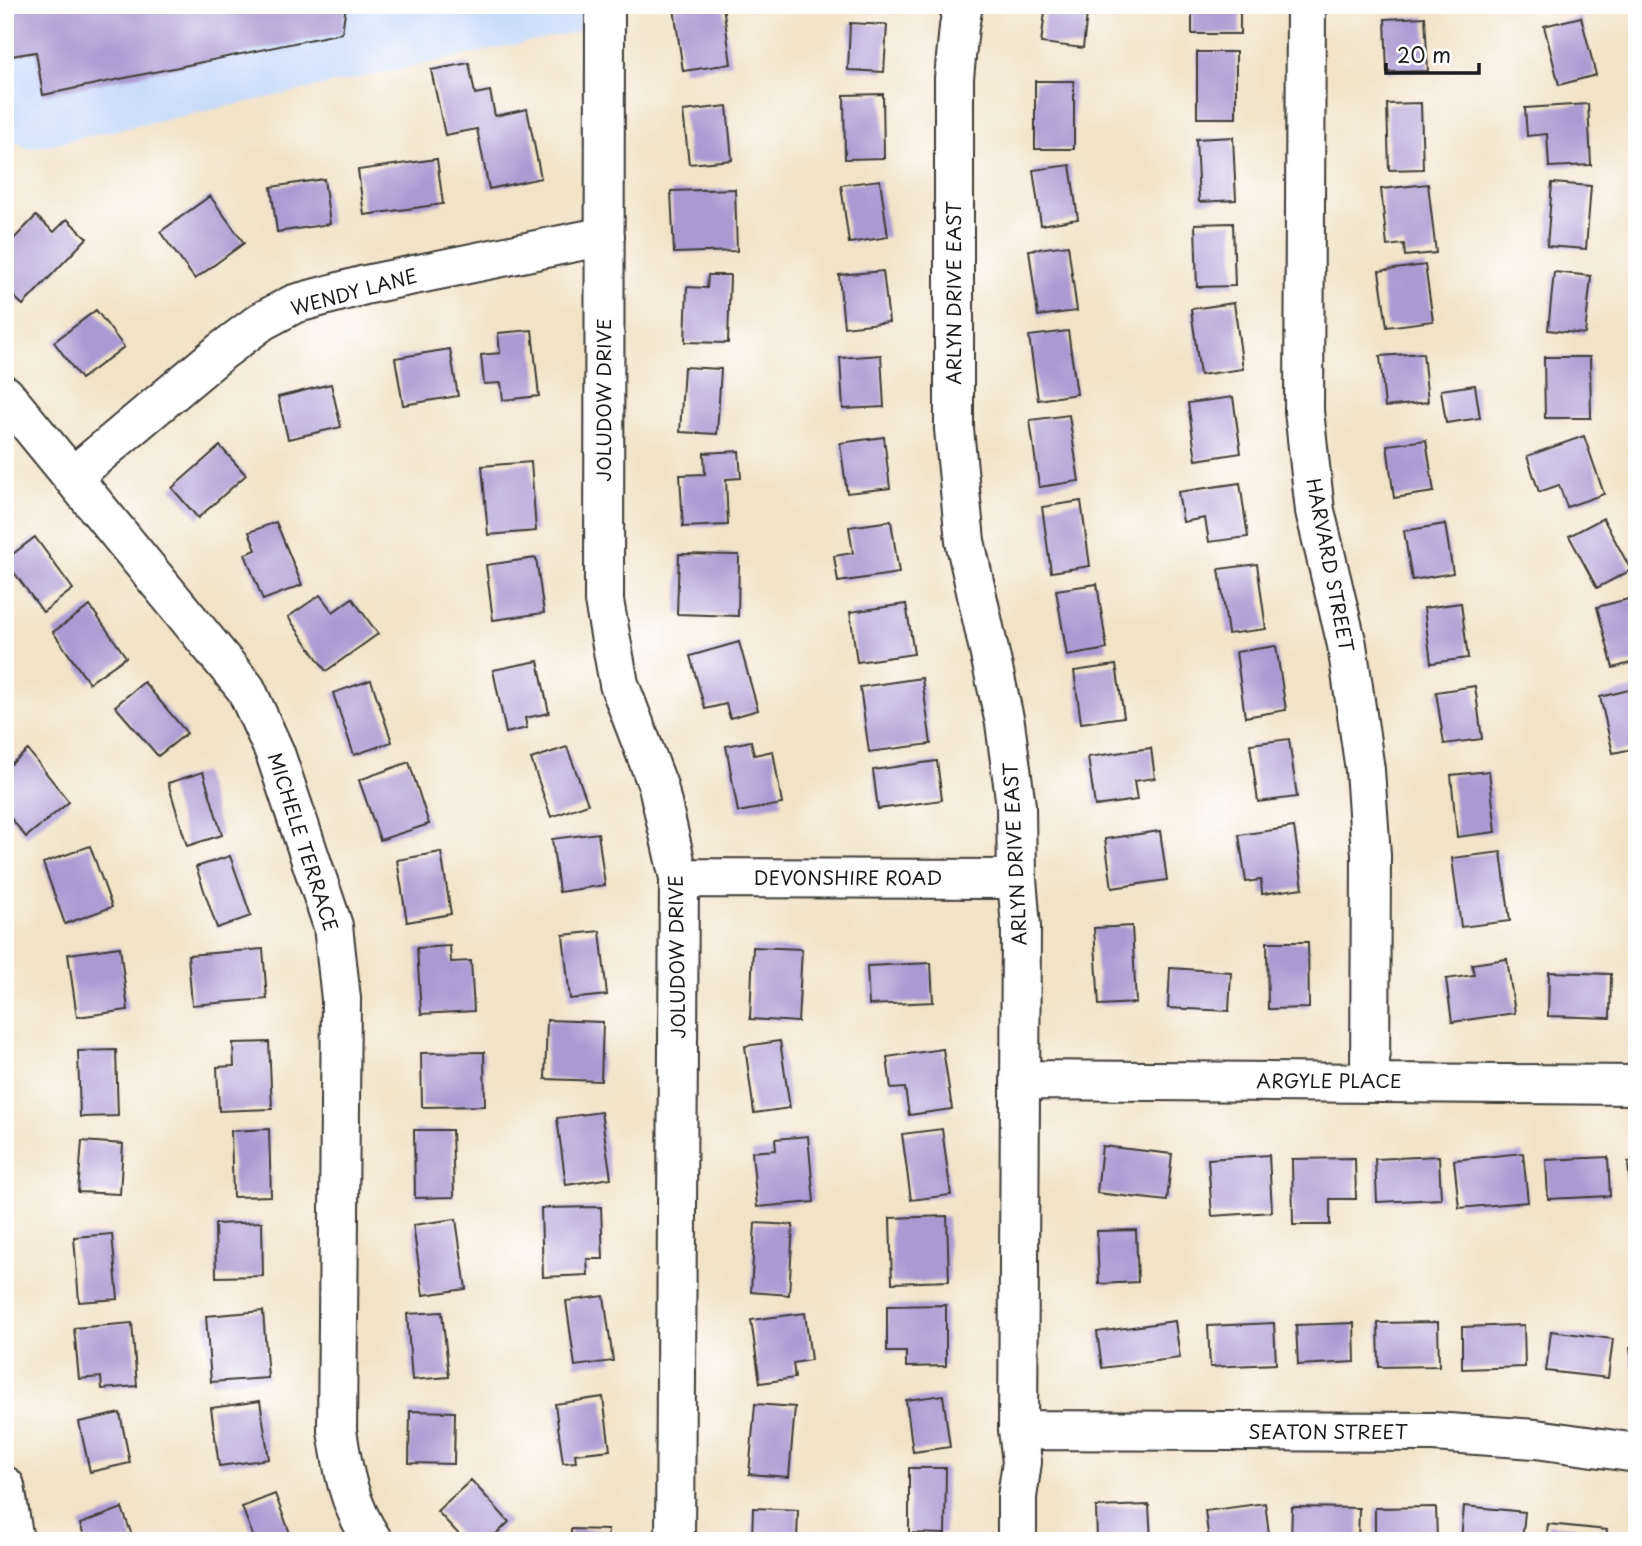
<svg xmlns="http://www.w3.org/2000/svg" width="1642" height="1546" font-family="'Playpen Sans',sans-serif">
<style>
.built{fill:#c9dcf9}
.building{fill:#ab9ad2}
.lines{fill:none;stroke-linecap:round;stroke-linejoin:round}
.minor-casing{stroke:#3c3a36;stroke-width:42}
.minor{stroke:#fff;stroke-width:38}
.labels{text-anchor:middle;stroke-width:6;stroke-linejoin:round;paint-order:stroke}
.street-label{font-size:19px;fill:#1c1c1c;stroke:#fff}
</style>
<rect width="100%" height="100%" fill="#fff"/>
<filter id="ink" filterUnits="userSpaceOnUse"><feTurbulence type="fractalNoise" baseFrequency=".0143" numOctaves="2"/><feDisplacementMap in="SourceGraphic" scale="14" xChannelSelector="R" yChannelSelector="G"/><feConvolveMatrix kernelMatrix="1 2 1 2 8 2 1 2 1" color-interpolation-filters="sRGB"/></filter>
<filter id="wash" filterUnits="userSpaceOnUse"><feTurbulence type="fractalNoise" baseFrequency=".00686" numOctaves="4" result="noise"/><feDisplacementMap in="SourceGraphic" scale="28" xChannelSelector="R" yChannelSelector="G"/><feGaussianBlur stdDeviation="1.57" result="paint"/><feColorMatrix in="noise" values="0 0 0 0 0 0 0 0 0 0 0 0 0 0 0 0 0 1.4 0 .05"/><feComposite in="paint" operator="in"/></filter>
<g filter="url(#wash)">
<rect width="100%" height="100%" fill="#f2e2c7"/>
<!-- built -->
<path class="built" d="M5,5H583V30L29,149L5,137Z"/>
<g id="blocks">
<!-- building -->
<path class="building" d="M5,5H346L342,33L43,95L36,52L5,57Z
M696,5H723L731,64L683,71L674,8Z
M1046,5H1088L1083,48L1041,43Z
M1192,5H1240V34H1192Z
M1425,17L1428,71L1387,72L1385,19Z
M1581,17L1596,75L1559,85L1544,26Z
M850,23L887,25L884,72L848,70Z
M1197,52H1236V118H1197Z
M469,63L475,94L490,91L495,116L527,109L541,178L489,189L477,129L445,135L431,70Z
M1035,81H1074V149H1035Z
M883,94L884,158L845,159L844,95Z
M1421,103L1423,169L1389,170L1387,104Z
M1588,104L1591,165L1549,167L1547,134L1527,136L1525,108Z
M727,106L732,160L689,164L683,111Z
M1233,137L1236,200L1199,202L1196,139Z
M437,159L443,204L364,215L358,170Z
M1070,165L1078,219L1041,225L1033,170Z
M324,179L330,224L277,232L271,187Z
M880,180L888,237L849,243L841,185Z
M1552,183L1591,186L1586,249L1547,246Z
M1428,184L1436,253L1405,256L1404,244L1387,246L1381,189Z
M735,189L737,251L674,253L671,191Z
M210,196L244,243L195,279L160,232Z
M36,216L54,232L67,219L87,238L23,305L5,289V248Z
M1233,223L1235,286L1197,287L1195,224Z
M1068,245L1077,311L1038,316L1029,250Z
M1425,265L1433,321L1387,327L1379,271Z
M883,271L889,322L844,327L839,275Z
M1554,272L1591,276L1585,334L1548,330Z
M708,275H730L728,343L685,342L687,287L707,288Z
M1234,303L1243,369L1200,375L1191,309Z
M96,310L124,347L81,379L54,342Z
M532,330L539,396L503,400L501,383L484,384L481,355L500,353L498,333Z
M1068,331L1077,394L1038,400L1029,336Z
M450,349L458,396L403,405L395,358Z
M1423,353L1428,402L1385,407L1380,356Z
M881,355L884,407L843,409L840,358Z
M1544,357H1590L1591,418H1545Z
M684,367L721,369L717,434L680,432Z
M331,384L341,427L288,439L278,397Z
M1475,385L1480,418L1446,423L1441,390Z
M1233,397L1241,453L1196,460L1188,403Z
M1069,415L1079,481L1039,487L1030,420Z
M1584,436L1604,494L1567,507L1559,485L1539,492L1527,456Z
M884,437L890,488L847,493L840,443Z
M1426,440L1434,492L1394,498L1387,445Z
M220,446L246,475L198,518L172,488Z
M739,451L741,478L726,479L728,525L683,527L680,475L705,474L704,453Z
M531,462L536,531L488,535L482,466Z
M1240,483L1248,537L1209,542L1205,518L1183,522L1178,492Z
M1081,501L1090,566L1051,572L1042,507Z
M1603,518L1631,570L1597,588L1569,536Z
M891,521L899,573L838,582L834,556L853,553L849,527Z
M276,522L302,585L263,600L245,554L256,550L249,532Z
M1445,524L1453,573L1412,580L1404,531Z
M35,537L73,589L43,612L5,560Z
M679,554L739,555L738,616L677,614Z
M536,558L544,613L493,620L486,565Z
M1257,564L1266,629L1228,634L1219,569Z
M1097,584L1107,649L1067,656L1056,590Z
M320,595L333,612L352,598L378,634L326,671L288,617Z
M1636,597L1637,661L1613,668L1597,607Z
M1461,603L1468,658L1431,663L1424,608Z
M906,604L914,654L857,662L850,612Z
M90,606L126,657L89,683L53,632Z
M739,642L758,710L730,718L726,704L705,709L690,656Z
M1276,646L1286,710L1245,717L1236,652Z
M538,661L549,713L525,718L527,728L506,733L493,670Z
M1116,665L1124,717L1081,723L1074,671Z
M922,678L931,744L869,752L860,687Z
M371,680L392,742L354,755L333,693Z
M144,682L187,733L158,756L115,706Z
M1475,686L1482,739L1444,744L1436,692Z
M1637,688V748L1613,753L1600,697Z
M1289,739L1297,797L1258,802L1250,744Z
M751,741L754,755L773,751L782,804L738,812L726,746Z
M567,747L588,804L551,817L531,759Z
M1151,748L1155,778L1134,781L1137,800L1095,806L1088,757Z
M28,750L69,802L26,837L5,811V769Z
M937,761L942,800L878,809L873,770Z
M409,762L429,824L380,840L359,780Z
M1489,771L1496,832L1457,837L1451,775Z
M203,772L222,835L187,846L168,783Z
M1294,827L1303,888L1262,894L1261,880L1246,882L1239,835Z
M1160,831L1167,880L1112,888L1105,839Z
M598,833L605,885L559,892L552,839Z
M90,846L112,907L65,924L43,863Z
M441,852L451,914L407,922L397,860Z
M1501,852L1510,921L1461,927L1452,858Z
M230,856L251,916L217,928L196,867Z
M1132,926L1136,1003L1099,1005L1094,928Z
M600,931L607,995L570,999L563,935Z
M1267,942H1308L1309,1008L1268,1009Z
M450,946L451,962L471,961L474,1011L421,1014L417,948Z
M120,947L128,1010L77,1017L68,954Z
M753,947L802,949L798,1022L750,1019Z
M263,949L267,999L192,1005L188,955Z
M1507,959L1515,1013L1452,1022L1446,979L1474,975L1472,964Z
M931,963L933,1002L869,1005L867,966Z
M1170,968L1231,972L1229,1011L1168,1008Z
M1549,972L1611,974L1610,1018L1548,1016Z
M547,1020L603,1022L601,1081L545,1079Z
M780,1041L790,1108L754,1113L745,1046Z
M269,1042L272,1109L219,1111L217,1067L234,1066L233,1043Z
M943,1049L952,1109L909,1115L905,1088L891,1089L887,1057Z
M116,1050L118,1116L80,1117L78,1051Z
M484,1052L485,1106L422,1107L421,1053Z
M601,1112L611,1178L566,1185L557,1118Z
M269,1129L271,1196L233,1197L231,1131Z
M942,1129L951,1195L911,1200L902,1134Z
M414,1130H452L454,1197L415,1198Z
M808,1136L814,1202L757,1207L752,1152L776,1150L775,1139Z
M82,1141L123,1144L120,1194L78,1192Z
M1102,1146L1172,1154L1167,1201L1097,1193Z
M1523,1153L1528,1202L1459,1208L1454,1160Z
M1269,1155L1272,1212L1212,1216L1208,1159Z
M1439,1156L1441,1199L1377,1202L1375,1159Z
M1608,1157L1610,1196L1548,1199L1546,1160Z
M1355,1158L1356,1199H1330V1225H1293L1292,1159Z
M1637,1161V1202H1631L1628,1162Z
M601,1207L603,1259H587L588,1275L543,1277L541,1208Z
M947,1216L949,1281L892,1283L890,1218Z
M456,1219L466,1289L423,1295L413,1225Z
M262,1222L263,1276L216,1277L215,1224Z
M755,1223L793,1225L789,1295L751,1292Z
M1136,1230L1138,1282L1099,1284L1097,1231Z
M112,1234L118,1299L79,1302L74,1237Z
M604,1296L613,1361L575,1366L566,1301Z
M946,1305V1366L906,1367V1352H887V1306Z
M263,1311L268,1378L211,1382L206,1316Z
M442,1312L449,1377L412,1380L407,1314Z
M805,1313L811,1360L793,1363L795,1378L760,1383L751,1320Z
M1175,1321L1180,1358L1102,1368L1097,1332Z
M1438,1322L1439,1366L1379,1367L1378,1323Z
M132,1323L137,1386L102,1389L101,1377L79,1379L74,1328Z
M1274,1323L1276,1364L1210,1367L1208,1326Z
M1354,1323L1355,1362L1298,1365L1296,1325Z
M1524,1325L1525,1367L1462,1369V1327Z
M1551,1331L1613,1339L1608,1378L1546,1371Z
M1637,1346V1387H1635L1630,1347Z
M943,1395L950,1447L913,1452L906,1400Z
M603,1397L610,1450L575,1454L576,1462L563,1463L555,1404Z
M260,1401L269,1459L219,1466L211,1408Z
M755,1404L795,1407L789,1477L749,1474Z
M410,1411L455,1412L454,1464L409,1463Z
M120,1413L130,1463L90,1472L79,1422Z
M909,1468H946L945,1534L909,1533Z
M471,1480L509,1522L489,1541H465L437,1511Z
M275,1494L293,1541H255L242,1507Z
M1265,1503L1270,1541H1209L1205,1511Z
M1149,1505L1151,1541H1097L1096,1507Z
M1464,1506L1525,1512L1522,1541H1461Z
M1292,1507L1359,1508L1358,1541H1291Z
M1436,1507L1437,1541H1375V1508Z
M122,1508L134,1541H86L80,1524Z
M753,1508L798,1510L797,1541H752Z
M1548,1524L1607,1530L1606,1541H1546Z
M571,1529L608,1530L607,1541H571Z"/>
</g>
</g>
<g filter="url(#ink)">
<use href="#blocks" fill-opacity="0" stroke="#3c3a36" stroke-width="2"/>
<g class="lines">
<defs>
<path id="minor" d="M605,5L604,601L619,684L658,786L679,878L675,1541
M963,5L959,27L954,78V429L965,541L1005,723L1016,806L1017,879L1021,927L1018,1430L1022,1462L1017,1497V1541
M1306,5L1304,411L1315,511L1347,645L1365,770L1371,855L1370,1082
M5,395L246,689L275,753L333,926L341,999L337,1430C343,1471 349,1505 373,1541
M73,476L222,351L262,321L294,304L365,285L605,236
M679,878L1017,879
M1021,1080L1637,1085
M1018,1430L1433,1432L1536,1439L1637,1453
M5,1486L14,1541"/>
</defs>
<!-- minor casing -->
<use href="#minor" class="minor-casing"/>
<!-- minor -->
<use href="#minor" class="minor"/>
</g>
</g>
<g class="labels">
<!-- street labels -->
<g class="street-label">
<text transform="translate(354 292) rotate(-15)" y="7">WENDY LANE</text>
<text transform="translate(954 293) rotate(-90)" y="7">ARLYN DRIVE EAST</text>
<text transform="translate(604 400) rotate(-90)" y="7">JOLUDOW DRIVE</text>
<text transform="translate(1330 565) rotate(79)" y="7">HARVARD STREET</text>
<text transform="translate(303 842) rotate(72)" y="7">MICHELE TERRACE</text>
<text transform="translate(1015 854) rotate(-93)" y="7">ARLYN DRIVE EAST</text>
<text x="848" y="885">DEVONSHIRE ROAD</text>
<text transform="translate(677 957) rotate(-91)" y="7">JOLUDOW DRIVE</text>
<text x="1329" y="1088">ARGYLE PLACE</text>
<text x="1328" y="1439">SEATON STREET</text>
</g>
</g>
<!-- margin -->
<rect width="1642" height="1546" fill="none" stroke="#fff" stroke-width="28"/>
<!-- scale -->
<path d="M1386 63v10h93v-10" fill="none" stroke="#1c1c1c" stroke-width="3.5"/>
<text x="1397" y="63" font-size="21" fill="#1c1c1c" stroke="#ffffff" stroke-width="5" paint-order="stroke">20 m</text>
</svg>
